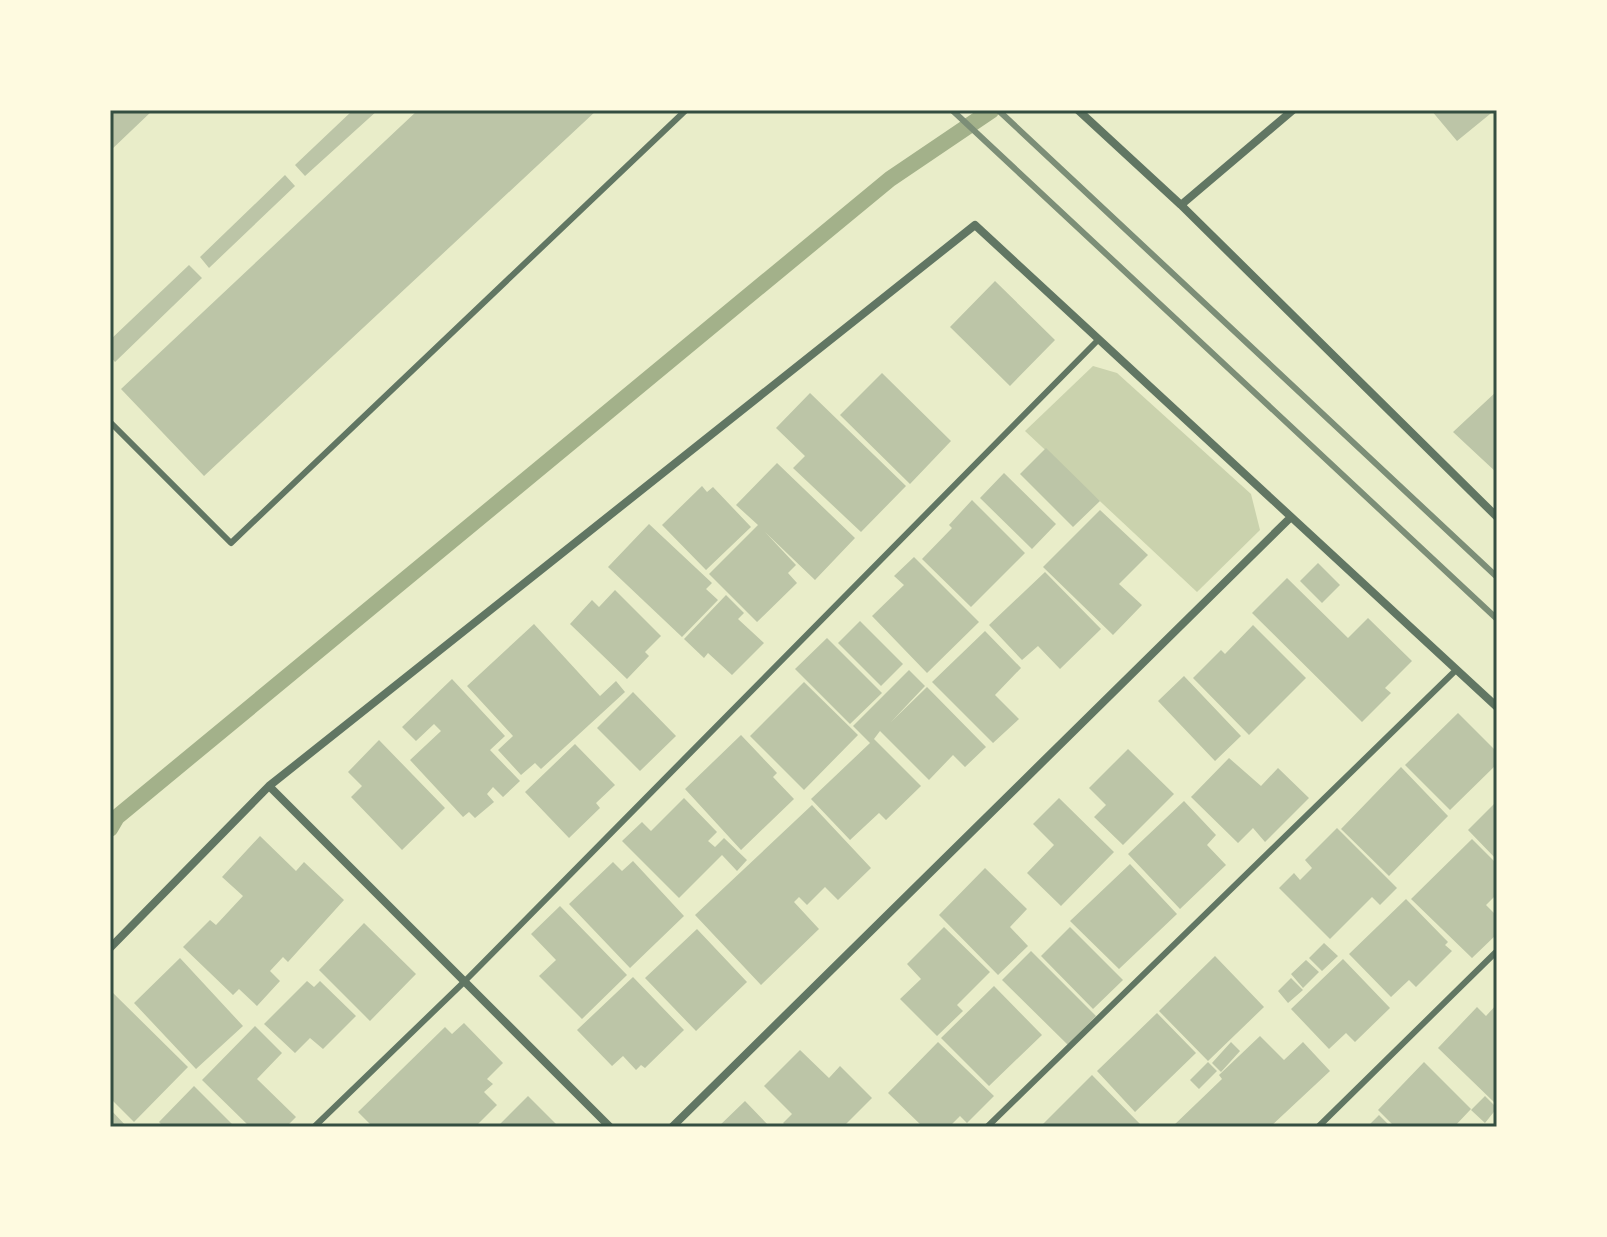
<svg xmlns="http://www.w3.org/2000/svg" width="1607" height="1237" font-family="'Noto Sans',sans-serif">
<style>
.green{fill:#cad2ad}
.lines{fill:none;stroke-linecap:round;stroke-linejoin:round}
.stream{stroke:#a3b18a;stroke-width:16}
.building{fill:#bcc5a7}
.service{stroke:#617663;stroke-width:6}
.minor{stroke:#617663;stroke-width:8}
.rail{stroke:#7c8e77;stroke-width:6}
.neatline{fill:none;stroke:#344e41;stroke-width:3}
</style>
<rect width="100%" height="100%" fill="#e9edc9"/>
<!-- green -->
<path class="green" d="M1093,366L1117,373L1251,494L1260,530L1197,592L1025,431Z"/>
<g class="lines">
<!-- stream -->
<path class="stream" d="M110,829L117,817L890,179L992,110"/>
</g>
<!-- building -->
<path class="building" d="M110,110H153L110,151Z
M353,110H378L305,176L295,165Z
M418,110H597L204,476L121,389Z
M1431,110H1495L1457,141Z
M285,175L295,186L209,268L200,257Z
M189,265L202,278L115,362L110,356V340Z
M995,281L1055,340L1010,386L950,327Z
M882,373L951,441L910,484L840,415Z
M1497,391V473L1453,432Z
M810,393L906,486L861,532L793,468L805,456L776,428Z
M1046,448L1100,501L1073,527L1020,474Z
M777,463L855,538L815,580L765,532L796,565L788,573L797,583L757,622L709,574L758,525L736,505Z
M1004,473L1056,524L1032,549L980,498Z
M702,486L707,492L713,487L751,527L706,570L662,525Z
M972,500L1025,553L971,607L922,559L952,528L949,525Z
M1100,510L1148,555L1119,584L1142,605L1113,635L1043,567Z
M649,524L712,583L706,589L718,600L682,637L608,567Z
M914,557L979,622L927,673L872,616L904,585L894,576Z
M1318,563L1340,585L1322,603L1300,581Z
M1045,572L1101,629L1060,669L1038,646L1022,660L989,625Z
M1287,578L1348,638L1368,618L1412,661L1385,688L1391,693L1362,722L1252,613Z
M615,590L661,636L645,652L649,656L627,679L570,624L592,600L599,607Z
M726,595L744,613L738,619L764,643L732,675L708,653L704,658L684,639Z
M860,621L903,664L881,686L838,643Z
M534,624L600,696L616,681L625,692L541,769L535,763L521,775L498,750L513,736L467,686Z
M1253,625L1306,678L1249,735L1193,678L1221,650L1225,654Z
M985,631L1021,668L995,695L1019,719L993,743L932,682Z
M827,638L882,693L850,724L795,669Z
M909,670L925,686L891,722L927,687L986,747L965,767L953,755L929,780L880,731L874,739L921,786L886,820L879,813L850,840L811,799L870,743L853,726Z
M1184,676L1241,736L1215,761L1158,701Z
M452,679L505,736L490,750L520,781L503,797L493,787L487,794L494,802L475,818L469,812L463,817L410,760L441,731L434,724L416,741L402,727Z
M804,682L858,735L804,790L750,736Z
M633,692L676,736L640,771L597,728Z
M1458,713L1497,752V764L1450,810L1405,765Z
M741,735L777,773L773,777L794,799L741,850L685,789Z
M379,740L445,808L402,850L351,797L362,786L348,772Z
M575,744L615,785L596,803L600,808L569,838L525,792Z
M1128,749L1174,794L1123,845L1094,817L1106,805L1089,788Z
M1229,758L1261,786L1278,768L1309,798L1265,842L1253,828L1238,843L1191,797Z
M1401,767L1448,816L1389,876L1341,829Z
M684,798L717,832L708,841L715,847L724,838L747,860L737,871L722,855L679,898L622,841L642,822L651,831Z
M1059,798L1114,852L1061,906L1027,873L1054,845L1033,824Z
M1184,801L1216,835L1207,845L1226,865L1180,909L1128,854Z
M1497,801V860L1468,830Z
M812,805L871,868L838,900L825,887L807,905L799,897L794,902L819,929L761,985L695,915Z
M1337,828L1397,888L1380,905L1372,897L1330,939L1279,888L1294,873L1300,880L1312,868L1305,860Z
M260,836L296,871L304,862L344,900L288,962L283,957L270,971L280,981L257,1006L239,989L233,995L183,947L210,920L216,925L243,896L222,877Z
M1472,839L1497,864V894L1486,905L1497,916V934L1472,958L1411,899Z
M633,861L684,916L630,968L569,904L613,862L622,871Z
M1130,864L1177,914L1119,969L1070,921Z
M985,868L1027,909L1010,927L1028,946L998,975L939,915Z
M1406,899L1448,942L1445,945L1452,951L1416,987L1409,980L1391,997L1349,954Z
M560,906L627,975L582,1019L539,976L556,960L531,934Z
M364,923L416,974L370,1021L319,970Z
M944,927L990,972L957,1005L963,1011L937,1036L900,999L921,979L907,964Z
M1070,927L1123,980L1093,1009L1041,956Z
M697,929L747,982L696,1031L645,978Z
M1324,943L1338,956L1322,971L1309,958Z
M1031,951L1096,1016L1068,1045L1002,980Z
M1215,956L1264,1007L1208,1061L1159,1011Z
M180,958L243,1026L196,1069L134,1003Z
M1343,959L1390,1008L1355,1042L1346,1033L1329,1049L1291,1009Z
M1306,960L1319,972L1303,988L1291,974Z
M633,977L684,1030L645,1068L641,1065L636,1070L623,1056L612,1066L577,1030Z
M1291,978L1303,990L1288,1003L1278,991Z
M307,981L314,987L320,981L356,1016L323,1049L310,1038L295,1053L264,1024Z
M994,986L1042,1035L989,1086L941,1038Z
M110,990L188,1067L134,1122L110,1098Z
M1497,1004V1105L1438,1048L1477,1007L1486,1016Z
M1157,1013L1196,1053L1135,1112L1097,1071Z
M464,1023L503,1063L487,1079L493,1084L484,1092L497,1105L475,1127H373L358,1112L445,1027L452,1034Z
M255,1026L282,1053L257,1079L296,1117L286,1127H250L202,1080Z
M1260,1036L1284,1060L1303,1042L1330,1071L1270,1127H1172L1222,1079L1219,1075Z
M938,1042L994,1096L967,1123L960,1116L949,1127H923L888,1093Z
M1231,1042L1240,1051L1221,1072L1212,1063Z
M800,1050L829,1078L840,1066L872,1098L843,1127H787L783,1123L792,1114L764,1086Z
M1208,1062L1217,1071L1199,1089L1190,1080Z
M1424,1062L1471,1109L1454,1127H1395L1378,1110Z
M1092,1075L1140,1124L1137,1127H1040Z
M194,1086L235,1127H164L159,1122Z
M528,1096L559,1127H497Z
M1485,1096L1497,1108L1485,1123L1471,1110Z
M745,1101L770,1127H718Z
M110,1109L127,1127H110Z
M1379,1115L1391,1127H1367Z"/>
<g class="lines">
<!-- service -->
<path class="service" d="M110,422L231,543L686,110
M314,1127L464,982L1098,340
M987,1127L1456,670
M1318,1127L1497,951"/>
<!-- minor -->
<path class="minor" d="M1078,110L1181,205L1497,517
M1181,205L1293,110
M269,786L610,1127
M110,948L269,786L975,225L1497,707
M672,1127L1289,519"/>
<!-- rail -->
<path class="rail" d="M952,110L1497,619
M998,110L1497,577"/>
</g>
<!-- border -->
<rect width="1607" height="1237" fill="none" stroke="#fefae0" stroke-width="224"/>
<rect x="112" y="112" width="1383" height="1013" class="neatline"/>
</svg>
